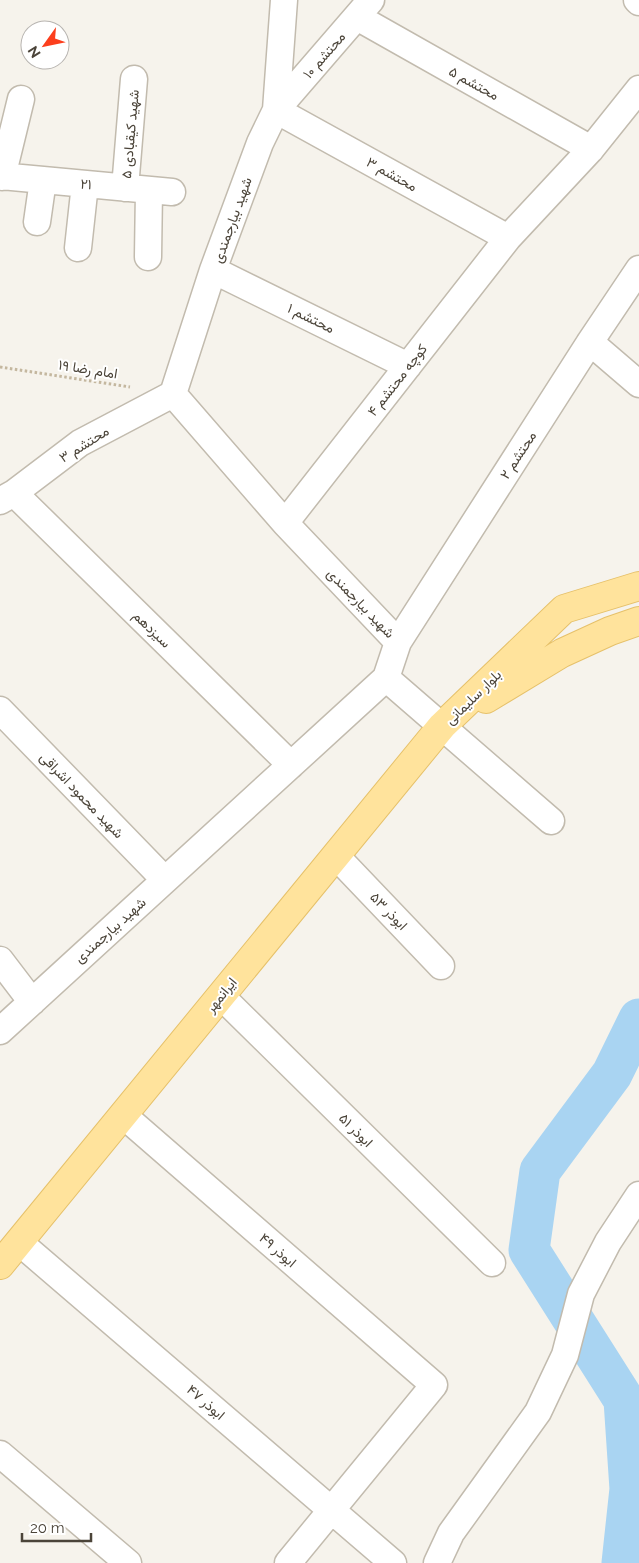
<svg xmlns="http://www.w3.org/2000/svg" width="639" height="1563" font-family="Raleway,Vazirmatn,sans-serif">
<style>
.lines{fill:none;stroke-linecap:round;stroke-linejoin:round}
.river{stroke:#a9d4f2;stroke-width:41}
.minor-casing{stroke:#c2bbae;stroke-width:29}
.major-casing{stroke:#e6c16a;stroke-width:30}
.path{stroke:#c4b79f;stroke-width:3;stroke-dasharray:2.5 2.5;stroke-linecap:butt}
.minor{stroke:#fff;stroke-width:26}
.major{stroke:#ffe39c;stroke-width:28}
.labels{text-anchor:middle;stroke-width:4;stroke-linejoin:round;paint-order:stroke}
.street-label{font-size:14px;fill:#4b4439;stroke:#fff}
</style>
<rect width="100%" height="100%" fill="#f6f3ec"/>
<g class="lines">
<!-- river -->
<path class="river" d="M622,1563L630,1489L624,1400L529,1250L540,1171L612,1074L639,1019"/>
<defs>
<path id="minor" d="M637,0L639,2
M357,17L591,149
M276,110L508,238
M276,110L284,0
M0,176L172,192
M2,177L21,99
M125,188L134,79
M37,222L43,180
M78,248L85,184
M148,257L149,190
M213,270L408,366
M590,342L639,384
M14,493L291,765
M0,501L14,493L80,443L173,394
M285,523L508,238L591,149L639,89
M398,642L590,342L639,269
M386,678L551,821
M0,710L165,880
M336,856L441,966
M0,960L32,1002
M221,996L492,1263
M0,1031L386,678L398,642L285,523L173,394L213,270L260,143L276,110L371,0
M123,1115L434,1385L288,1563
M19,1242L393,1563
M0,1454L128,1563
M437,1563L451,1533L538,1412L565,1355L581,1294L608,1242L639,1195"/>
<path id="major" d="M486,699L562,653L610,631L639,621
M0,1265L442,726L564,609L639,586"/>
</defs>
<!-- minor casing -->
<use href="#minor" class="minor-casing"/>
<!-- major casing -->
<use href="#major" class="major-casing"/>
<!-- path -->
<path class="path" d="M0,367L130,387"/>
<!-- minor -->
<use href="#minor" class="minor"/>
<!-- major -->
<use href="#major" class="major"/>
</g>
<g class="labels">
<!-- street labels -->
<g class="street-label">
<text transform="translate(324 55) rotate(-49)" y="5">۱۰ محتشم</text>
<text transform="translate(474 83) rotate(29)" y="5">محتشم ۵</text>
<text transform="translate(130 134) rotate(-85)" y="5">۵ شهید کیقبادی</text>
<text transform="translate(392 174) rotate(29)" y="5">محتشم ۳</text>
<text transform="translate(86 184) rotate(5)" y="5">۲۱</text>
<text transform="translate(232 220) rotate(-70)" y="5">شهید بیارجمندی</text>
<text transform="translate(311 318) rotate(26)" y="5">محتشم ۱</text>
<text transform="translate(88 369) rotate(9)" y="5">امام رضا ۱۹</text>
<text transform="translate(397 380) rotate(-52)" y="5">کوچه محتشم ۴</text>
<text transform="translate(84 444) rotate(-32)" y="5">محتشم ۳</text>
<text transform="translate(518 455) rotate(-57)" y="5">۲ محتشم</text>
<text transform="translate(361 603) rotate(46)" y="5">شهید بیارجمندی</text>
<text transform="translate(152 629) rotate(44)" y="5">سیزدهم</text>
<text transform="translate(473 697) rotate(-44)" y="5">بلوار سلیمانی</text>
<text transform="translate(82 795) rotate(46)" y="5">شهید محمود اشراقی</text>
<text transform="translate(389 911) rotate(46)" y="5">۵۳ ابوذر</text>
<text transform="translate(110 930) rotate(-42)" y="5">شهید بیارجمندی</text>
<text transform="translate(221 995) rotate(-51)" y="5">ایرانمهر</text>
<text transform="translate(356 1130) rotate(45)" y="5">ابوذر ۵۱</text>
<text transform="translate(278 1250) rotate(41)" y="5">ابوذر ۴۹</text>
<text transform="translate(206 1402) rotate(41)" y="5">ابوذر ۴۷</text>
</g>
</g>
<!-- north arrow -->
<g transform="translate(45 45) rotate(237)"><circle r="24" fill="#ffffff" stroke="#b7b4b0"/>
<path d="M0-4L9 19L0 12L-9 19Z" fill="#fc3f1d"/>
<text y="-8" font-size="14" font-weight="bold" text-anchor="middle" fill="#4b4439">N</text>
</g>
<!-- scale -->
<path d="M22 1533v8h69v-8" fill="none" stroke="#4b4439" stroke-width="2.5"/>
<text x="30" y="1533" font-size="15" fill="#4b4439" stroke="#ffffff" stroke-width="4" paint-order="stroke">20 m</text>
</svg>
